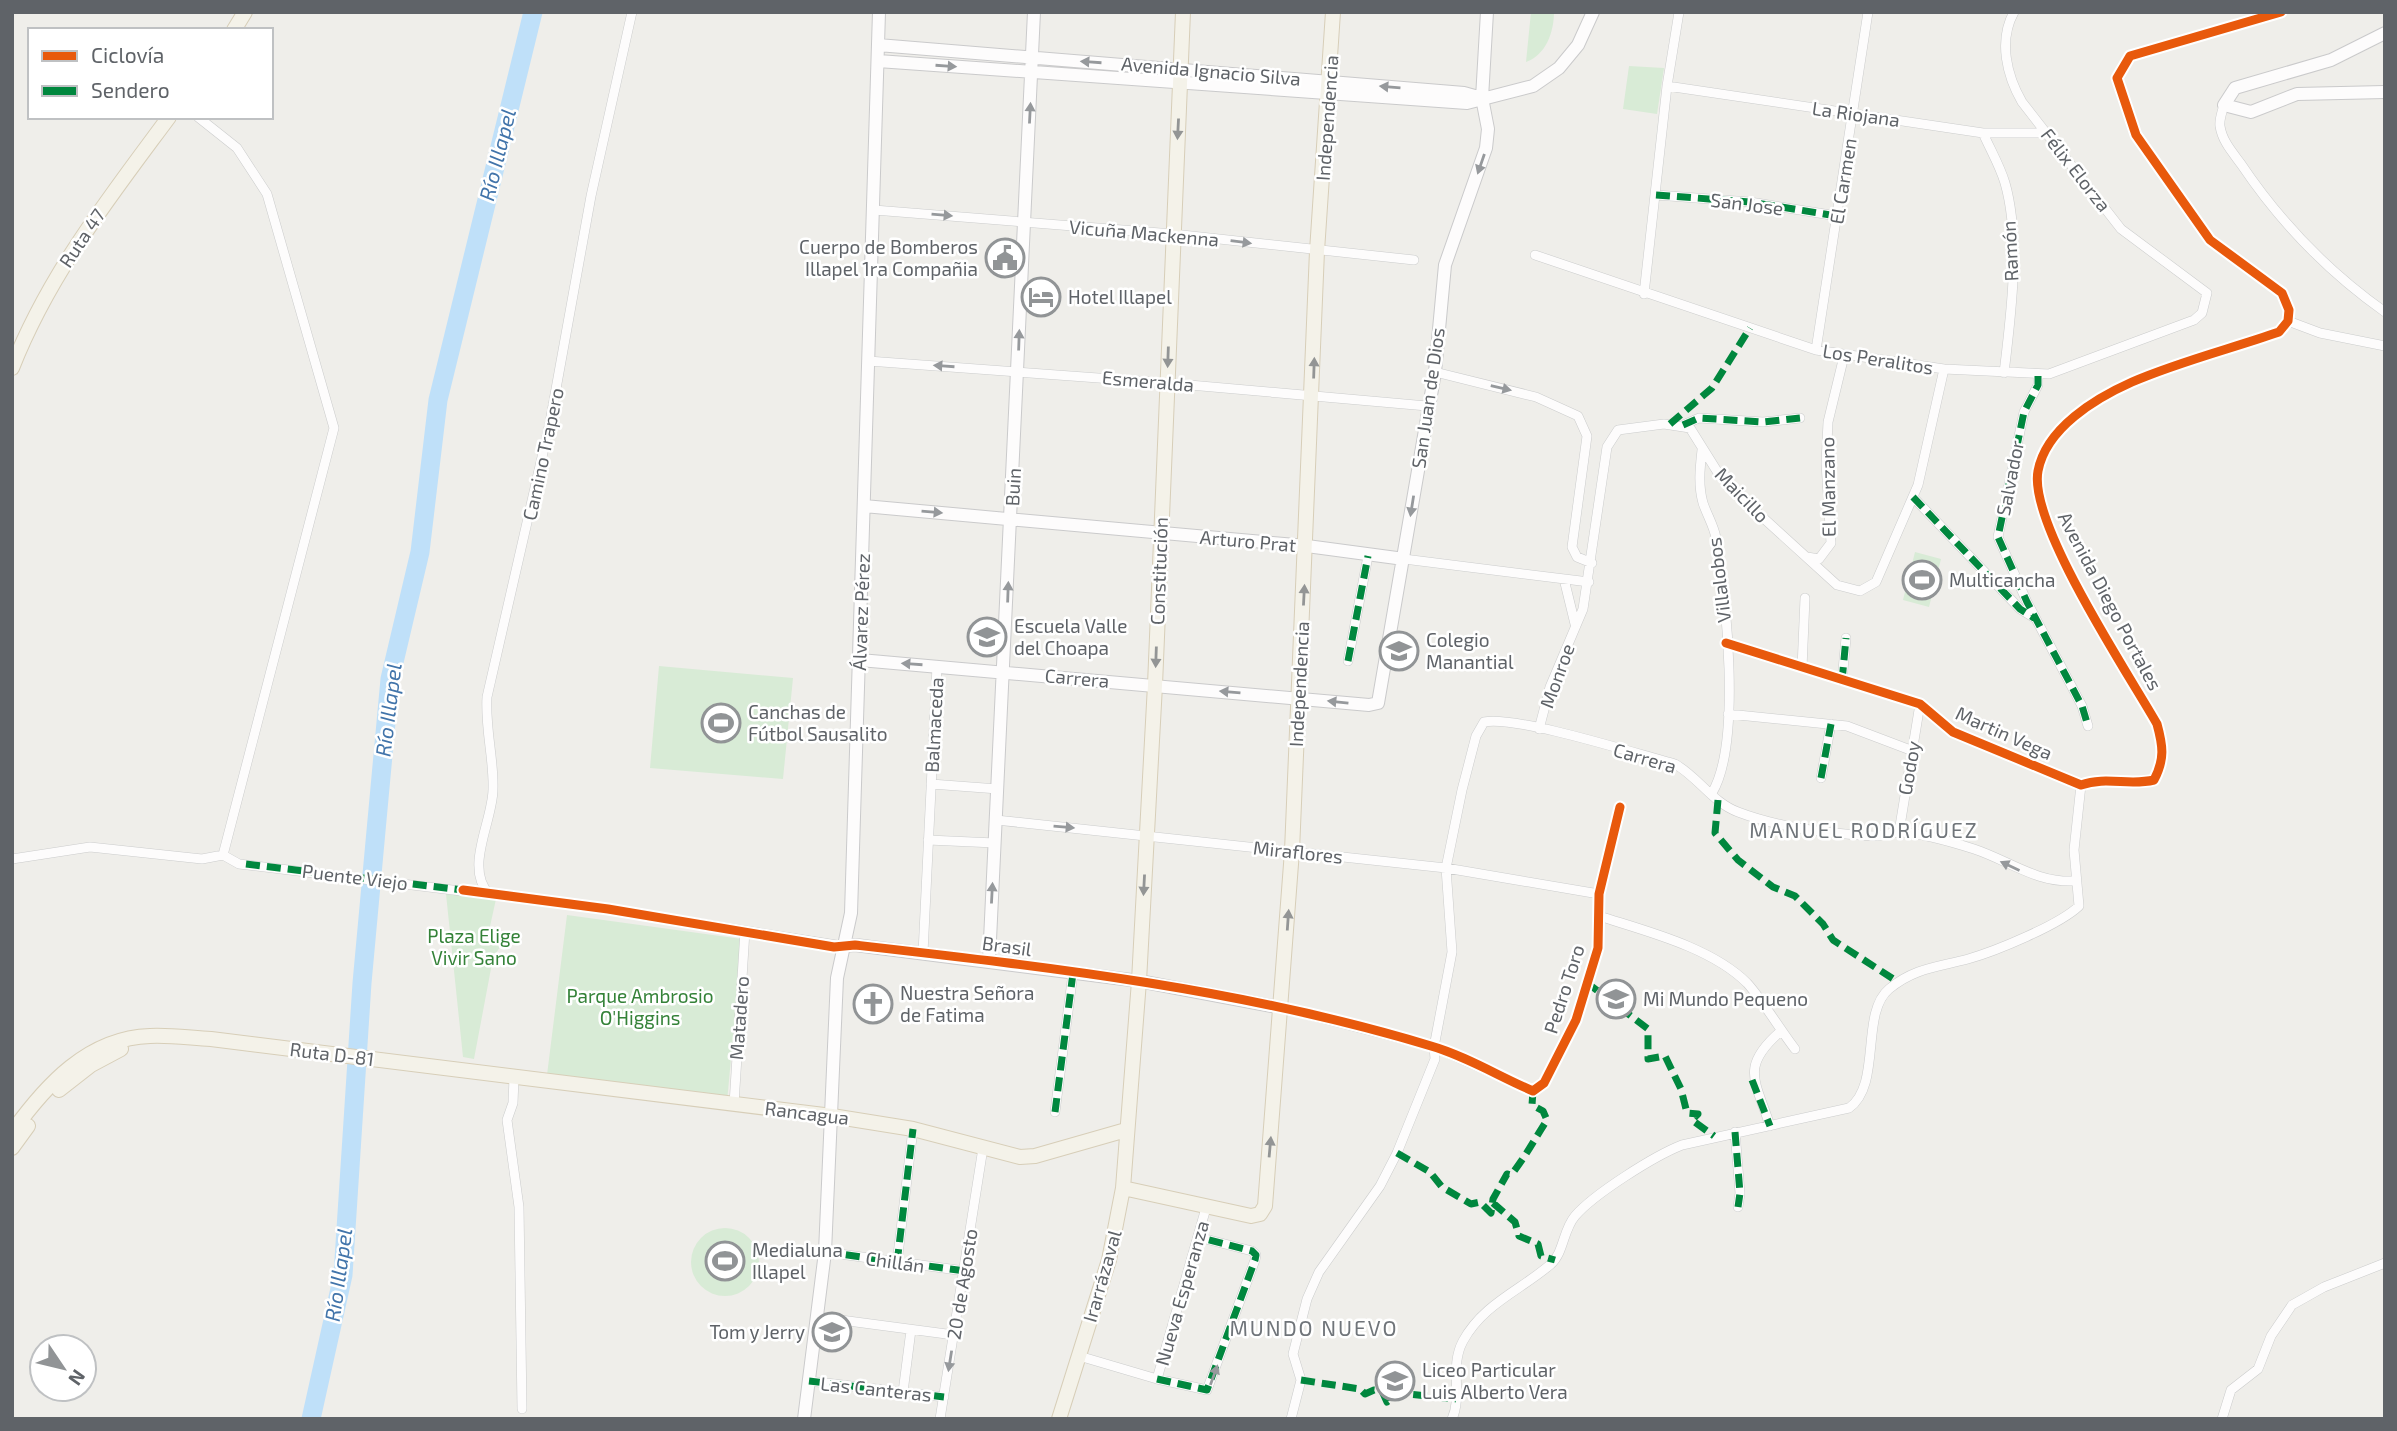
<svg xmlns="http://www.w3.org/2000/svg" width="2397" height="1431" font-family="'Exo 2',sans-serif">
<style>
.green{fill:#d8ebd6}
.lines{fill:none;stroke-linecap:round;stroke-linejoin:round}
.river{stroke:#bfe0f9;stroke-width:19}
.street-casing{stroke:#cbcccc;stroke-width:10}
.secondary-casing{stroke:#cacacb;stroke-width:14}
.primary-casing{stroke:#d7ceb8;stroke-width:16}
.street{stroke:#fdfcfc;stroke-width:9}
.secondary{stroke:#fdfcfc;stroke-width:12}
.primary{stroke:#f4f2e9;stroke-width:14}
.quiet{stroke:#00873e;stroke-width:7;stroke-dasharray:14 7;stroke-linecap:butt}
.cycleway-casing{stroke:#fff;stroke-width:13}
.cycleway{stroke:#e8590c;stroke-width:9}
.oneway{fill:#96999c}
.oneway2{fill:#939595}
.labels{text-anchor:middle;stroke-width:5;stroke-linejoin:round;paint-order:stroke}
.street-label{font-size:19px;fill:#5f6368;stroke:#fff}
.poi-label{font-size:19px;fill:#5f6368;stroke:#fff;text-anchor:start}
.park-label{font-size:19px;fill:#348238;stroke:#fff}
.water-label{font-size:21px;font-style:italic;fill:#4174aa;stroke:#fff}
.neighbourhood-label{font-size:21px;letter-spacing:2px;fill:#70757a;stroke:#fff}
</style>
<rect width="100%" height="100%" fill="#efeeea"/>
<!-- green -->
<path class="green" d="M1531,12H1554C1554,32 1546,55 1526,62Z
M1629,66L1664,68L1657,114L1623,109Z
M1915,552L1941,559L1929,607L1903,600Z
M659,666L793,678L783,779L650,768Z
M446,894L496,899L489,931L505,939L493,958L474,1059L463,1057Z
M567,915L742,939L727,1102L547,1075Z
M691 1262a34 34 0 1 1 68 0a34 34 0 1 1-68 0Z"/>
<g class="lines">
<!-- river -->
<path class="river" d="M311,1419L343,1275L362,983L390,679L420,552L438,400L533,12"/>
<defs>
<path id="street" d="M1667,86L1983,133H2047
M2224,105C2222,112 2219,120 2220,126C2222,141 2233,153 2241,164C2280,222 2327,271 2385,312
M198,117L237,148L267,194L334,428L223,855
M1983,133C1990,149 2000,166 2005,183C2021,239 2011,315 2004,373
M1656,195L1750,202L1837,216
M874,210L1173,234L1414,260
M1535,255L1816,350L1944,369L2049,374L2194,320L2202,313L2207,293L2121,229L2022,102C2007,76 1998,41 2014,12
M1644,294L1667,86L1679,12
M2288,321L2320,333L2385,346
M1816,350L1868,12
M868,361L1167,383L1427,406
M1435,372L1536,397L1578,416L1587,436L1572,547L1577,557L1592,563
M2038,376V385L2024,412L1998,537L2027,602L2082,706L2088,726
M1683,425L1699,418L1763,422L1800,418
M1702,450C1700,468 1698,485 1703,503C1707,515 1714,526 1716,538C1726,597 1742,743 1712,793
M1913,497L2020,609L2033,617
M1807,557L1819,559L1831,543L1826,463L1828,422L1844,356
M1404,559L1589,582
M1564,579L1575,624
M1726,643L1920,704L1953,732L2081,785C2106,776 2129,786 2154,780C2165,759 2163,746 2157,724C2128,673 2028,523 2038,471C2046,428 2096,398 2132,382C2178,362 2230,349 2279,332L2288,321L2289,310L2282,293L2210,240L2136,135L2117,78L2130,56L2281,12
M1348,661L1368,556
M1802,668L1805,598
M1842,681L1846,638
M1728,714L1847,726L1913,751
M1539,729L1550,687L1583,609L1607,447L1618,430L1664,424L1690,428L1720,476L1748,504L1837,585L1860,591L1876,582L1918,485L1944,369
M1821,778L1831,724
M931,784L998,789
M996,820L1446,868L1599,894
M1899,832L1920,704
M928,840L995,843
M12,859L90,847L202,859L223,855L239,864L608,909L843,946
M489,894C464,867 493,821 493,789C494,759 485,729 487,697L550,422L591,196L632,12
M1599,916C1645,931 1711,947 1747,983C1761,998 1781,1031 1795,1049
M923,953L937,666
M1282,1008L1434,1047L1533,1091L1544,1083L1576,1020L1598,948L1599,894L1620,807
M514,1078L513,1103L507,1120L519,1207L522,1409
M734,1104L745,931
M1055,1112L1073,973
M1770,1126C1756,1081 1739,1067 1781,1031
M1735,1132L1740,1193L1738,1207
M825,1252L965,1271
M897,1263L913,1129
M818,1317L954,1335
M1079,1356L1157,1379L1206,1208
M1157,1379L1207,1390L1255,1260L1256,1255L1252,1251L1198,1237
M809,1381L944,1397
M903,1392L911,1330
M940,1419L983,1148
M1291,1419L1301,1380L1293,1354L1307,1299L1319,1272L1380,1186L1397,1153L1435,1059L1434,1047L1452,952L1446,868L1462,790L1476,736L1484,722C1515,715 1637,754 1675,764C1698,777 1713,803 1738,812C1780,828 1830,834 1875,836C1884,836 1892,832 1901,832C1925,834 1952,842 1974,849C2010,861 2036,883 2075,881
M1452,1419C1463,1394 1449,1367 1463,1341C1483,1304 1521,1290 1551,1264C1564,1252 1563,1230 1575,1216C1594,1194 1654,1156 1682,1145L1849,1108C1882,1085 1860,1013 1889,989C1914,968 1938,967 1968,959C1996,951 2059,925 2079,906L2074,850L2081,785
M2222,1419L2231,1390L2258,1369L2271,1336L2292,1305L2324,1287L2385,1263"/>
<path id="secondary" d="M2385,33L2331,60L2235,88L2224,105L2251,112L2297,94L2385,92
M878,45L1464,93L1482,98
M878,61L1467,103L1533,86L1559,68L1578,45L1593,12
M864,506L1307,546L1404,559
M860,660L1369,705L1378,703L1435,372L1445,265L1486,148L1488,129L1482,98L1487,12
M843,946L855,945L1139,981L1282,1008
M989,961L1034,12
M804,1419L825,1252L837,978L851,913L879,12"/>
<path id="primary" d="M234,30L245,12
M12,368C49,274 109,198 169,117
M59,1090L91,1065L121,1049
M12,1132C46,1085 88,1038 150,1036C170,1035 191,1038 211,1039L832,1116L913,1129L1020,1157L1035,1156L1126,1130
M12,1148L28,1126
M1123,1188L1251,1216L1260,1214L1265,1206L1292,851L1317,251L1333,12
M1059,1419L1109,1260L1123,1188L1139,981L1155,685L1183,12"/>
</defs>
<!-- street casing -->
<use href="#street" class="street-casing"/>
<!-- secondary casing -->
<use href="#secondary" class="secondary-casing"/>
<!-- primary casing -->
<use href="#primary" class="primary-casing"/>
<!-- street -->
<use href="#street" class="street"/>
<!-- secondary -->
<use href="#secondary" class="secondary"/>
<!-- primary -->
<use href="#primary" class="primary"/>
<!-- quiet -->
<path class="quiet" d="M1656,195L1750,202L1837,216
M2038,376V385L2024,412L1998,537L2027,602L2082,706L2088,726
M1670,424L1712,388L1750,328
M1683,425L1699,418L1763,422L1800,418
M1913,497L2020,609L2034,618
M1348,661L1368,556
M1842,681L1846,638
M1821,778L1831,724
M1718,800L1715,833L1738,860L1773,887L1795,896L1823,924L1833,940L1898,982
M246,864L463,890
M1586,982L1648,1029V1059L1665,1056L1681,1089L1687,1113L1698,1114L1692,1120L1714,1136
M1752,1080L1770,1126
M1055,1112L1073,973
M1735,1132L1740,1193L1738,1207
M1397,1153L1430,1172L1442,1187L1471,1204L1480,1202L1491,1213L1493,1199L1507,1174L1511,1175C1526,1156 1534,1140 1547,1120L1543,1111L1532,1105L1533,1091
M1493,1203L1515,1222L1519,1236L1538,1244L1541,1256L1555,1260
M825,1252L965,1271
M897,1263L913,1129
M1157,1379L1207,1390L1255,1260L1256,1255L1252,1251L1198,1237
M1301,1380L1360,1389L1365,1394L1374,1390L1382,1391L1387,1402L1399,1393L1456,1399
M809,1381L944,1397"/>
<defs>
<path id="cycleway" d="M1726,643L1920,704L1953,732L2081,785C2106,776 2129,786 2154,780C2165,759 2163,746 2157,724C2128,673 2028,523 2038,471C2046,428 2096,398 2132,382C2178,362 2230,349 2279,332L2288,321L2289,310L2282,293L2210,240L2136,135L2117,78L2130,56L2281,12
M463,890L608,909L834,947L855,945C1048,967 1244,989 1431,1046C1466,1056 1500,1077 1533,1091L1544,1083L1576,1020L1598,948L1599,894L1620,807"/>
</defs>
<!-- cycleway casing -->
<use href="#cycleway" class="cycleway-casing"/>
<!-- cycleway -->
<use href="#cycleway" class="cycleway"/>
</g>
<!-- one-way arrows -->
<defs><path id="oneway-solid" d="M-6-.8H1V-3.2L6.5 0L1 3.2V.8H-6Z" transform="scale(1.75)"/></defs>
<g class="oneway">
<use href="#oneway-solid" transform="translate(1091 62) rotate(-176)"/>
<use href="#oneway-solid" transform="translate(946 66) rotate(4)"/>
<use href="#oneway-solid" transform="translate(1390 87) rotate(-175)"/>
<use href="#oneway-solid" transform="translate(1030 113) rotate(-87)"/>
<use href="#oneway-solid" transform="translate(1481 164) rotate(109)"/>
<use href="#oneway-solid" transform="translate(942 215) rotate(5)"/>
<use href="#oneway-solid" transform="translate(1241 242) rotate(7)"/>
<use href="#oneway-solid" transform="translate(1019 340) rotate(-88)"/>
<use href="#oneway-solid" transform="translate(944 366) rotate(-176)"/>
<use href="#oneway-solid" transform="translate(1501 388) rotate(13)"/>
<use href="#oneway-solid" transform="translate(1412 506) rotate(99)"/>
<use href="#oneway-solid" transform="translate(932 512) rotate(5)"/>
<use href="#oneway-solid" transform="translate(1008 592) rotate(-88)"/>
<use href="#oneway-solid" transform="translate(912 664) rotate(-176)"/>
<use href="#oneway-solid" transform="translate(1230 692) rotate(-175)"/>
<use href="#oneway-solid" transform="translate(1338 702) rotate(-174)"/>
<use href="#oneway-solid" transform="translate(1064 827) rotate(5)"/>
<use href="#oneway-solid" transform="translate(2010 866) rotate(-155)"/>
<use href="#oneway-solid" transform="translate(992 893) rotate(-87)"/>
<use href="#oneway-solid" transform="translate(950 1361) rotate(99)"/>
<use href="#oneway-solid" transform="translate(1214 1375) rotate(-70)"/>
</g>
<g class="oneway2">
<use href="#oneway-solid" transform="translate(1178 129) rotate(93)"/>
<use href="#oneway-solid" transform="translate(1168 357) rotate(92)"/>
<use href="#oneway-solid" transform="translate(1314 368) rotate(-88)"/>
<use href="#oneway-solid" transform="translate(1304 595) rotate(-87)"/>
<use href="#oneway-solid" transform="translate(1156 657) rotate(92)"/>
<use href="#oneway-solid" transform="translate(1144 885) rotate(93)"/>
<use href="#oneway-solid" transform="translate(1288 920) rotate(-86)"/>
<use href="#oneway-solid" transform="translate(1270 1147) rotate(-85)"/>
</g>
<!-- icons -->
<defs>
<symbol id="civic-ring" viewBox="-11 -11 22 22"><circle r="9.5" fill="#fff" stroke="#919496" stroke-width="1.5"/><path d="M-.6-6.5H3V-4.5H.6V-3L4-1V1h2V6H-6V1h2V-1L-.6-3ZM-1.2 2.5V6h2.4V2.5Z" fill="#919496"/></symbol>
<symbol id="hotel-ring" viewBox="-11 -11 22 22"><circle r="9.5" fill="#fff" stroke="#919496" stroke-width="1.5"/><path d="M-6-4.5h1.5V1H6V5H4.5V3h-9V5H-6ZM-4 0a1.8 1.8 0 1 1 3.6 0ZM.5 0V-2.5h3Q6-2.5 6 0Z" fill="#919496"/></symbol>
<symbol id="stadium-ring" viewBox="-11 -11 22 22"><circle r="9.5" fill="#fff" stroke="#919496" stroke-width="1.5"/><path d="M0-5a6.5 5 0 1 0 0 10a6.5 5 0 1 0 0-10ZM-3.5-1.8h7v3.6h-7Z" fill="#919496"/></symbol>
<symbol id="school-ring" viewBox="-11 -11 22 22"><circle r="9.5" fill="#fff" stroke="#919496" stroke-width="1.5"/><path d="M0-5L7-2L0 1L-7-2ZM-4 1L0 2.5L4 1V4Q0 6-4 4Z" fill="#919496"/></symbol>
<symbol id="church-ring" viewBox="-11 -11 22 22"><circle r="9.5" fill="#fff" stroke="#919496" stroke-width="1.5"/><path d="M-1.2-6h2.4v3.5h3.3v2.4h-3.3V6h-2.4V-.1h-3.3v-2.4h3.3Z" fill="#919496"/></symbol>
</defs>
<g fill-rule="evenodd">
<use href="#civic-ring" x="983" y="236" width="44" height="44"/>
<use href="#hotel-ring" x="1019" y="275" width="44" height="44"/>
<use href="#stadium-ring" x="1900" y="558" width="44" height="44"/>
<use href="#school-ring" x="965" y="615" width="44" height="44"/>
<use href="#school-ring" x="1377" y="629" width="44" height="44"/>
<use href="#stadium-ring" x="699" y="701" width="44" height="44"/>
<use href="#school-ring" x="1594" y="977" width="44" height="44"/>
<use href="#church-ring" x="851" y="982" width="44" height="44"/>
<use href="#stadium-ring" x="703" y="1239" width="44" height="44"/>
<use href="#school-ring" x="810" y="1310" width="44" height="44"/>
<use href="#school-ring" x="1373" y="1359" width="44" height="44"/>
</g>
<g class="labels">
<!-- street labels -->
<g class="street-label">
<text transform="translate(1211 71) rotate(5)" y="7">Avenida Ignacio Silva</text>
<text transform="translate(1856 114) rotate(8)" y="7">La Riojana</text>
<text transform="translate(1327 118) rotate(-86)" y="7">Independencia</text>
<text transform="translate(2076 170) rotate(52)" y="7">Félix Elorza</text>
<text transform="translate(1843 181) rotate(-81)" y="7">El Carmen</text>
<text transform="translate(1747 204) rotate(7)" y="7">San Jose</text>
<text transform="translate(1144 233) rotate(5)" y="7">Vicuña Mackenna</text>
<text transform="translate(82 238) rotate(-56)" y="7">Ruta 47</text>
<text transform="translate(2010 251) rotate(-93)" y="7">Ramón</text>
<text transform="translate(1878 359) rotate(9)" y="7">Los Peralitos</text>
<text transform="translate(1148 381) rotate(5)" y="7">Esmeralda</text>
<text transform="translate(1428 398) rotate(-82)" y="7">San Juan de Dios</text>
<text transform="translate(543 454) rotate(-78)" y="7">Camino Trapero</text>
<text transform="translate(2010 478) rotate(-79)" y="7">Salvador</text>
<text transform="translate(1013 487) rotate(-87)" y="7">Buin</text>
<text transform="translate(1828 487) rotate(-91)" y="7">El Manzano</text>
<text transform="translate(1742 495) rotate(46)" y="7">Maicillo</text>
<text transform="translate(1248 541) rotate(5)" y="7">Arturo Prat</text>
<text transform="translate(1159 571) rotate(-88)" y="7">Constitución</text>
<text transform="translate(1719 580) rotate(-97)" y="7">Villalobos</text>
<text transform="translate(2110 601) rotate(62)" y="7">Avenida Diego Portales</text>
<text transform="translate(861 612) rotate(-88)" y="7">Álvarez Pérez</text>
<text transform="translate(1557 676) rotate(-70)" y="7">Monroe</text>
<text transform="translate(1077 678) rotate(5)" y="7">Carrera</text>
<text transform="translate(1299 684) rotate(-87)" y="7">Independencia</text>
<text transform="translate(934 725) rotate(-87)" y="7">Balmaceda</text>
<text transform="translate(2004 733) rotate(24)" y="7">Martin Vega</text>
<text transform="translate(1645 758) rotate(16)" y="7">Carrera</text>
<text transform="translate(1909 768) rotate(-80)" y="7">Godoy</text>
<text transform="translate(1298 852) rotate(6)" y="7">Miraflores</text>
<text transform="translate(355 877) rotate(7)" y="7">Puente Viejo</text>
<text transform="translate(1007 946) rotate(8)" y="7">Brasil</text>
<text transform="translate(1564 989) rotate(-72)" y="7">Pedro Toro</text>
<text transform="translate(739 1018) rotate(-86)" y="7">Matadero</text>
<text transform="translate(332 1054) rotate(7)" y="7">Ruta D-81</text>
<text transform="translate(807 1113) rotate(7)" y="7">Rancagua</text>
<text transform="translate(895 1262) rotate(8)" y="7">Chillán</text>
<text transform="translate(1102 1276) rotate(-74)" y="7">Irarrázaval</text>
<text transform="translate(962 1284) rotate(-81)" y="7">20 de Agosto</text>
<text transform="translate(1182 1293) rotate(-74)" y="7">Nueva Esperanza</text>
<text transform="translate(876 1389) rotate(6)" y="7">Las Canteras</text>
</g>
<!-- poi labels -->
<g class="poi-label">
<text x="978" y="254" text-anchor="end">Cuerpo de Bomberos<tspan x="978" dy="22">Illapel 1ra Compañia</tspan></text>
<text x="1068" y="304">Hotel Illapel</text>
<text x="1949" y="587">Multicancha</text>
<text x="1014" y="633">Escuela Valle<tspan x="1014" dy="22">del Choapa</tspan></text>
<text x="1426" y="647">Colegio<tspan x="1426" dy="22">Manantial</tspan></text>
<text x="748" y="719">Canchas de<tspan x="748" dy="22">Fútbol Sausalito</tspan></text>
<text x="900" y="1000">Nuestra Señora<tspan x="900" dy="22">de Fatima</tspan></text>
<text x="1643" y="1006">Mi Mundo Pequeno</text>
<text x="752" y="1257">Medialuna<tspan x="752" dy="22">Illapel</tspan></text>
<text x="805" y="1339" text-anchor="end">Tom y Jerry</text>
<text x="1422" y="1377">Liceo Particular<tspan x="1422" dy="22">Luis Alberto Vera</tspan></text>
</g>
<!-- park labels -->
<g class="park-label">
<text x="474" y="943">Plaza Elige<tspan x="474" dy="22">Vivir Sano</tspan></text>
<text x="640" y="1003">Parque Ambrosio<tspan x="640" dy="22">O'Higgins</tspan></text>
</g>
<!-- water labels -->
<g class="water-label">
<text transform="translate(498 155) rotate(-76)" y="7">Río Illapel</text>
<text transform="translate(389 710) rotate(-83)" y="7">Río Illapel</text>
<text transform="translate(339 1275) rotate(-82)" y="7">Río Illapel</text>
</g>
<!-- neighbourhood labels -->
<g class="neighbourhood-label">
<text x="1864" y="838">MANUEL RODRÍGUEZ</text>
<text x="1314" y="1336">MUNDO NUEVO</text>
</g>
</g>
<!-- border -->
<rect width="2397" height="1431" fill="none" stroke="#5f6368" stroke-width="28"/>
<!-- legend -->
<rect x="28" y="28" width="245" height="91" fill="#ffffff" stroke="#bfc1c3" stroke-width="2"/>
<rect x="42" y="51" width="35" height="10" fill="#e8590c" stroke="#bfc1c3" stroke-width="2"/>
<text x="91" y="63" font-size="21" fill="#5f6368">Ciclovía</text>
<rect x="42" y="86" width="35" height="10" fill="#00873e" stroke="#bfc1c3" stroke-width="2"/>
<text x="91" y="98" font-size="21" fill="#5f6368">Sendero</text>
<!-- north arrow -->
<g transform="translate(63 1368) rotate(125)"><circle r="33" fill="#ffffff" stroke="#bfc1c3" stroke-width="2"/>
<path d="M0-5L12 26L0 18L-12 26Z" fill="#919496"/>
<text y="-10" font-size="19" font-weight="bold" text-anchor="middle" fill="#5f6368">N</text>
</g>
</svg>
